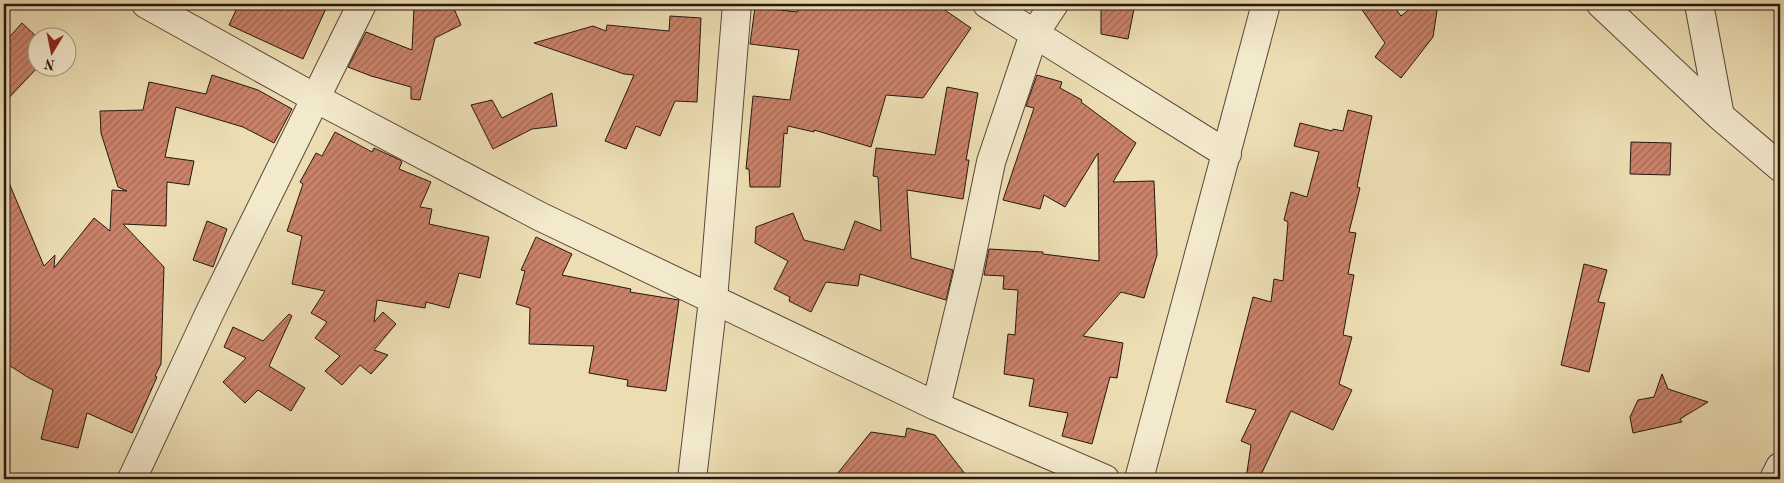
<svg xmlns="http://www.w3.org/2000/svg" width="1784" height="483" font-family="'Old Standard TT',serif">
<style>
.building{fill:url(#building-hatch);stroke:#261711}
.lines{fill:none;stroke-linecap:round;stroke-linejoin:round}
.minor-casing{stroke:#584839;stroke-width:30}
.minor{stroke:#f3e9cd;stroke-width:28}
</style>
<defs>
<pattern id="building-hatch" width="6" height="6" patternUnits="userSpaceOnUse" patternTransform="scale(1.25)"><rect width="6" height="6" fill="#ca8269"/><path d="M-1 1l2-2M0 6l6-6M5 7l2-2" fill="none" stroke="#a46955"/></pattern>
</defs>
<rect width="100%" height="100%" fill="#ecddb2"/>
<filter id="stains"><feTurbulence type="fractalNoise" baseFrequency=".004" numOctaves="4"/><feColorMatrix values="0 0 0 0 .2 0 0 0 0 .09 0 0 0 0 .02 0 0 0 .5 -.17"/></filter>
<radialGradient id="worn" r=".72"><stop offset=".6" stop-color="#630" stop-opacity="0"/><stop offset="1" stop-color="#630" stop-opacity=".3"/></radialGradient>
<!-- building -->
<path class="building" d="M239,4H328L303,59L229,25Z
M442,4H452L461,25L435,38L420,100L411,99V87L371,76L348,67L366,32L412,50L414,7H433Z
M800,4H936L971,28L923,98L886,95L871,147L814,130V132L788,126L787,134L784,133L780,187H750L749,169H746L753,96L790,100L799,50L750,44L755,7L797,12Z
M1101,4H1135L1128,39L1101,34Z
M1358,4H1392L1401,16L1416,4H1438L1433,37L1401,78L1375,57L1385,43Z
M670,16L701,18L697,102L675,101L660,136L636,126L626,149L605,141L634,75L624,74L534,43L593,26L606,31L607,25L669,31Z
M22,23L38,38V67L4,103V43Z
M212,75L258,90L292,109L274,143L243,127L176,107L165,157L194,161L189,185L167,182L166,226L123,224L164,267L161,364L155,376L157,377L132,433L87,413L78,448L41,439L53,390L29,378L4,362V171L44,266L55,255L54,268L94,218L110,231L112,190L127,191L118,187L101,133L100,111L143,110L149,82L206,94Z
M1037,75L1062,82L1060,88L1082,100L1081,102L1136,143L1113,182L1154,181L1157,255L1144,298L1121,292L1083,336L1123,343L1117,378L1110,377L1092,444L1062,436L1068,413L1029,406L1034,379L1004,374L1008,334L1015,335L1018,290L1003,289L1004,276L984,275L989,249L1043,252V254L1099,261L1098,153L1065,207L1044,195L1040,209L1003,200L1034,108L1026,106Z
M947,87L978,93L966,160H969L963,199L907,190L911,258L953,270L946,300L860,274L858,286L826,282L811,312L789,301L790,297L774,289L788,261L755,243L756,227L793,213L804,240L844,250L855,221L881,231L878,177L873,176L876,148L935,155Z
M552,93L557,126L532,129L493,149L471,105L492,100L502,118Z
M1348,110L1372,116L1357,187L1360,188L1349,232L1356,233L1348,274L1354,275L1343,335L1352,337L1339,384L1352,390L1333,430L1291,411L1259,479H1246L1251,445L1241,441L1256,410L1226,402L1253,297L1271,302L1274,279L1283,281L1288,222L1284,220L1291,192L1307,197L1319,152L1294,146L1300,123L1332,131L1333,129L1343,131Z
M335,132L372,152L374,148L400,160L402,162L399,169L431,182L420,207L432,209L429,224L489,237L480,278L459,273L449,308L426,302L425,308L377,300L374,322L383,312L396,324L374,350L388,355L371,374L360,365L342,385L325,371L340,356L315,338L327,322L311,313L325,291L292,284L302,236L287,231L303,184L300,182L316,153L322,156Z
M1631,142L1671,143L1670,175L1630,174Z
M207,221L227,229L213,267L193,260Z
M536,237L572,254L562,275L631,289L630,292L679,300L666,391L627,386L628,380L589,373L594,346L529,344L530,308L516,304L525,271L521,270Z
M1584,264L1607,270L1598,302L1605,303L1589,372L1561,365Z
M289,314L292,316L269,366L305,388L291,411L258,390L245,403L223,382L246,358L224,347L233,327L263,341Z
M1662,374L1668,389L1708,402L1680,419L1682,422L1633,433L1630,417L1638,400L1654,397Z
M907,428L935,435L969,479H833L871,432L905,437Z"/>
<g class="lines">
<defs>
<path id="minor" d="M146,4L317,99L539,216L936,406L1105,479
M987,4L1227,154
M1601,4L1720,116L1780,167
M1699,4L1720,116
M936,406L967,278L991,162L1034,34L1054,4
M132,479L210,312L362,4
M692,479L713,300L737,4
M1139,479L1266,4
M1774,479L1780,467"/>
</defs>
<!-- minor casing -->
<use href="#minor" class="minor-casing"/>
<!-- minor -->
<use href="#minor" class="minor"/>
</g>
<!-- margin -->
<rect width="1784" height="483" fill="none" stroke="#ecddb2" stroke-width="20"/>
<rect x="5" y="5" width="1774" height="473" fill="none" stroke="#261711" stroke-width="2.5"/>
<rect x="10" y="10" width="1764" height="463" fill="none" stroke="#261711"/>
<!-- north arrow -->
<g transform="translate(52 52) rotate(190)"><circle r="24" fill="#f3e9cd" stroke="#a19582"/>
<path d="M0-4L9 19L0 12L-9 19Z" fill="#8f2418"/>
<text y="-8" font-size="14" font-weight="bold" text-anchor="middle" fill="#261711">N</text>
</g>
<rect width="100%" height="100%" filter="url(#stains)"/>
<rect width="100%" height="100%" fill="url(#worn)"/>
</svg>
